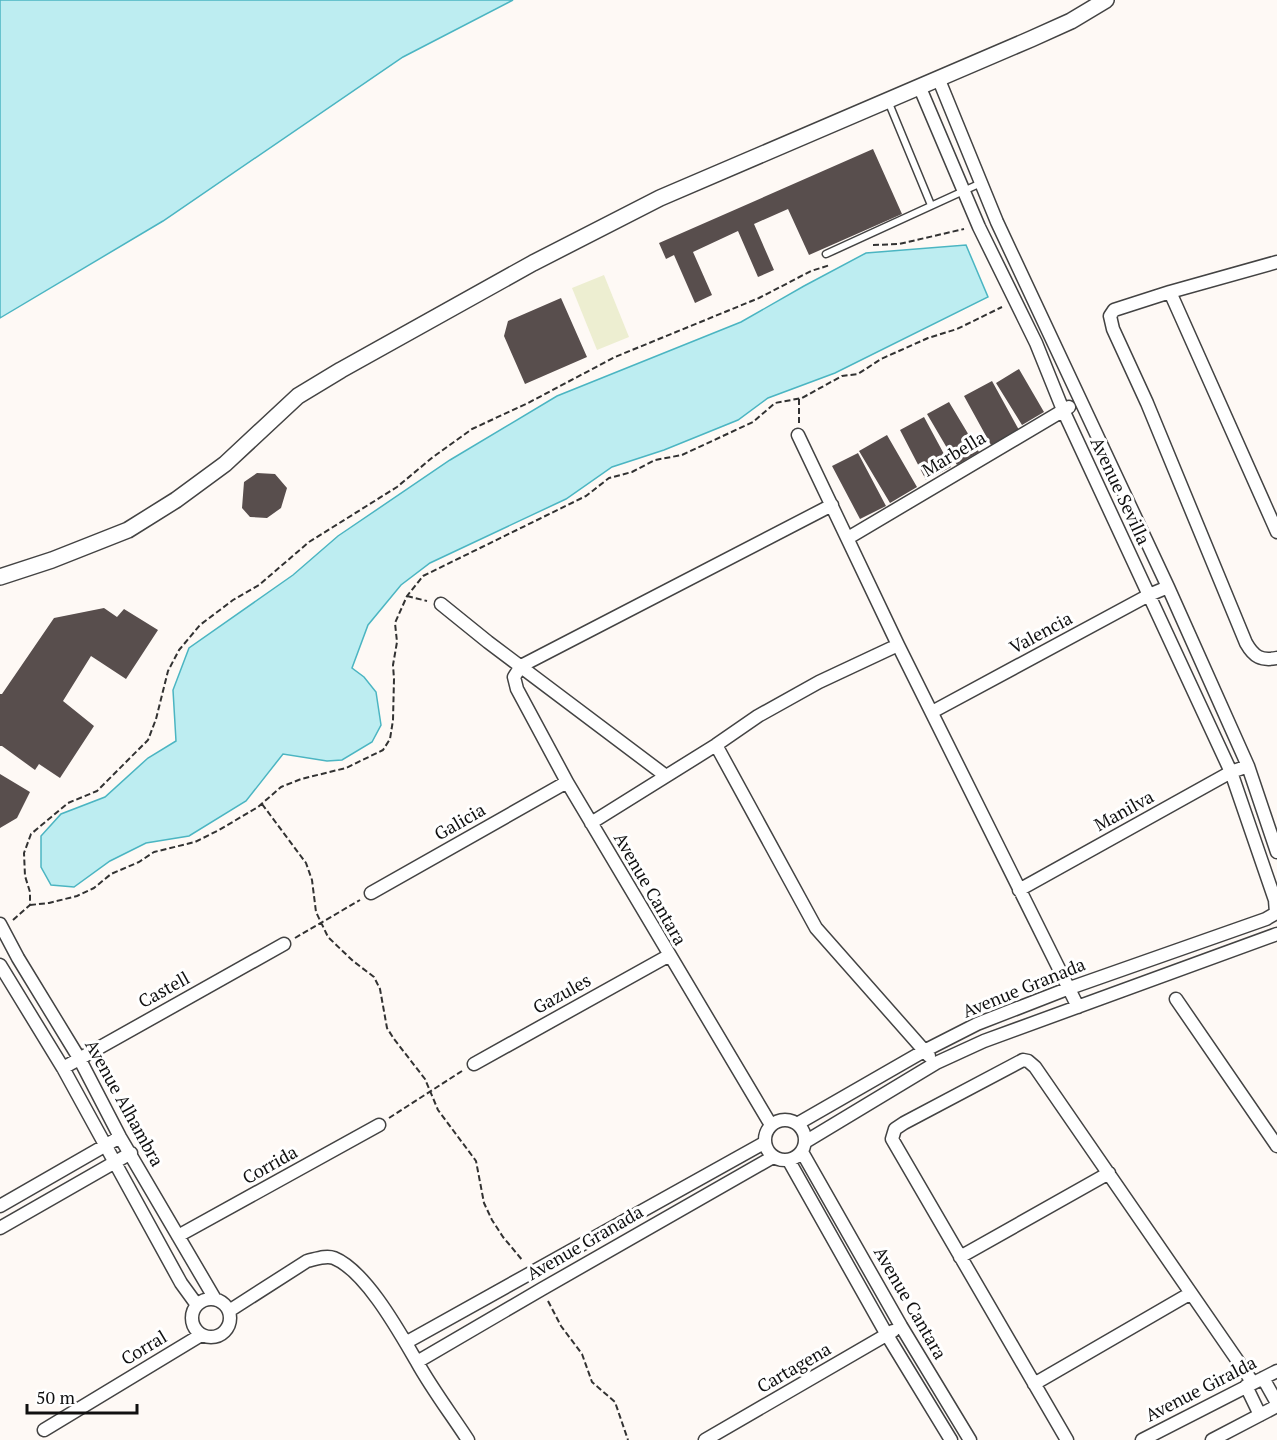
<svg xmlns="http://www.w3.org/2000/svg" width="1277" height="1440" font-family="'PT Serif',serif">
<style>
.pitch{fill:#edeed1}
.water{fill:#bdedf1;stroke:#4bb5c2;stroke-width:1.5}
.building{fill:#584e4d}
.lines{fill:none;stroke-linecap:round;stroke-linejoin:round}
.service-casing{stroke:#434343;stroke-width:9}
.minor-casing{stroke:#434343;stroke-width:15}
.tertiary-casing{stroke:#434343;stroke-width:18}
.path{stroke:#323232;stroke-width:2;stroke-dasharray:6 3;stroke-linecap:butt}
.service{stroke:#fff;stroke-width:6}
.minor{stroke:#fff;stroke-width:12}
.tertiary{stroke:#fff;stroke-width:15}
.labels{text-anchor:middle;stroke-width:6;stroke-linejoin:round;paint-order:stroke}
.street-label{font-size:18px;fill:#101010;stroke:#fff}
</style>
<rect width="100%" height="100%" fill="#fef9f5"/>
<!-- pitch -->
<path class="pitch" d="M604,275L629,337L597,350L572,288Z"/>
<!-- water -->
<path class="water" d="M0,0H513L403,57L163,221L0,318Z
M966,245L988,297L835,373L768,398L738,420L664,450L612,467L566,499L430,563L401,585L368,625L352,668L364,677L376,692L381,725L372,742L342,760L327,761L283,754L246,801L189,836L146,843L110,861L74,887L51,885L41,867V836L61,814L105,797L148,758L176,741L173,690L189,648L293,575L338,536L450,460L557,396L741,322L804,286L866,253Z"/>
<!-- building -->
<path class="building" d="M873,149L902,214L809,255L788,209L754,224L774,270L758,277L738,231L693,252L712,295L695,303L674,255L666,259L659,243Z
M561,298L587,357L525,384L504,336L508,321Z
M1019,369L1044,412L1022,425L996,383Z
M992,381L1019,430L991,445L964,396Z
M949,402L979,452L957,465L927,414Z
M924,417L951,467L926,480L900,430Z
M887,435L917,487L890,503L859,451Z
M858,453L886,506L860,519L832,466Z
M257,473L275,474L287,488L281,508L267,518L250,517L242,508L244,482Z
M104,608L117,617L124,609L158,630L126,679L91,656L63,701L94,726L60,778L39,764L35,770L2,746H0V694H2L54,618Z
M0,774L30,792L17,818L0,828Z"/>
<g class="lines">
<defs>
<path id="service" d="M888,101L931,205
M826,254L981,183"/>
<path id="minor" d="M939,80L997,222L1168,587L1248,766L1277,852
M920,88L979,227L1036,343L1063,410L1231,772L1275,900L1276,913
M1277,262L1170,292L1114,310L1110,316L1113,329L1147,403L1246,643C1254,657 1261,661 1277,658
M1170,292L1277,532
M798,435L898,645L1078,1007
M848,538L1069,407
M441,604L488,642L666,776
M521,666L514,677L517,689L567,782L771,1125
M521,666L832,505
M932,712L1149,595L1168,587
M716,745L816,928L929,1056
M591,823L716,745L758,716L819,682L898,645
M1019,890L1231,772L1248,766
M371,893L567,782
M0,924L18,958L79,1058L120,1137L215,1299
M0,965L63,1068L181,1283L197,1305
M1176,999L1277,1146
M474,1064L668,956
M63,1068L284,944
M765 1140a20 20 0 1 1 40 0a20 20 0 1 1-40 0Z
M797,1124L924,1051L977,1024L1067,989L1266,919L1276,913
M805,1142L936,1063L984,1041L1277,934
M802,1152L901,1326L970,1440
M789,1161L887,1335L951,1440
M0,1206L120,1137
M0,1228L131,1153
M178,1236L379,1125
M960,1257L1109,1173
M192 1318a19 19 0 1 1 38 0a19 19 0 1 1-38 0Z
M229,1311L307,1261C316,1259 326,1255 334,1258C366,1271 400,1333 417,1362C432,1389 451,1414 468,1440
M407,1342L764,1143
M417,1362L542,1289L773,1157
M1263,1378L1277,1403
M1034,1384L1191,1293
M1246,1386L1260,1415
M44,1430L201,1335
M705,1440L893,1331
M1067,1440L892,1139L895,1129L904,1123L1023,1060L1028,1061L1035,1067L1253,1383
M1142,1440L1277,1371
M1212,1440L1277,1406"/>
<path id="tertiary" d="M0,577L52,560L128,530L176,500L225,464L298,396L341,370L533,263L660,198L1031,39L1071,21L1106,0"/>
</defs>
<!-- service casing -->
<use href="#service" class="service-casing"/>
<!-- minor casing -->
<use href="#minor" class="minor-casing"/>
<!-- tertiary casing -->
<use href="#tertiary" class="tertiary-casing"/>
<!-- path -->
<path class="path" d="M873,245L899,244L964,229
M799,423V399
M407,596L427,601
M262,804L306,863L312,880L316,912L328,937L353,961L374,977L380,989L387,1028L394,1039L425,1079L438,1110L476,1161L484,1203L492,1220L503,1237L523,1261
M30,905L49,903L77,896L94,888L111,874L139,862L154,852L195,842L219,830L258,807L281,787L301,779L346,768L383,750L390,739L393,720L394,679L393,665L397,642L395,623L407,596L423,576L586,496L609,478L632,472L655,460L682,455L753,422L775,403L802,398L842,376L858,374L881,359L928,338L957,329L1002,307
M13,920L30,905V892L25,876L24,853L31,834L68,803L97,791L148,740L156,719L168,671L179,650L200,625L233,600L259,585L309,542L397,487L433,457L472,429L528,403L615,357L759,298L811,271L830,265
M295,938L360,900
M389,1118L462,1071
M548,1301L561,1326L582,1354L592,1382L615,1402L628,1440"/>
<!-- service -->
<use href="#service" class="service"/>
<!-- minor -->
<use href="#minor" class="minor"/>
<!-- tertiary -->
<use href="#tertiary" class="tertiary"/>
</g>
<g class="labels">
<!-- street labels -->
<g class="street-label">
<text transform="translate(954 454) rotate(-31)" y="6">Marbella</text>
<text transform="translate(1120 491) rotate(65)" y="6">Avenue Sevilla</text>
<text transform="translate(1041 633) rotate(-28)" y="6">Valencia</text>
<text transform="translate(1124 811) rotate(-29)" y="6">Manilva</text>
<text transform="translate(460 822) rotate(-30)" y="6">Galicia</text>
<text transform="translate(650 889) rotate(60)" y="6">Avenue Cantara</text>
<text transform="translate(1024 988) rotate(-22)" y="6">Avenue Granada</text>
<text transform="translate(164 990) rotate(-29)" y="6">Castell</text>
<text transform="translate(562 994) rotate(-29)" y="6">Gazules</text>
<text transform="translate(124 1103) rotate(61)" y="6">Avenue Alhambra</text>
<text transform="translate(270 1165) rotate(-29)" y="6">Corrida</text>
<text transform="translate(585 1243) rotate(-30)" y="6">Avenue Granada</text>
<text transform="translate(910 1303) rotate(60)" y="6">Avenue Cantara</text>
<text transform="translate(144 1348) rotate(-31)" y="6">Corral</text>
<text transform="translate(794 1368) rotate(-30)" y="6">Cartagena</text>
<text transform="translate(1201 1389) rotate(-27)" y="6">Avenue Giralda</text>
</g>
</g>
<!-- scale -->
<path d="M27 1404v9h110v-9" fill="none" stroke="#101010" stroke-width="3"/>
<text x="36" y="1404" font-size="18" fill="#101010" stroke="#ffffff" stroke-width="4.5" paint-order="stroke">50 m</text>
</svg>
